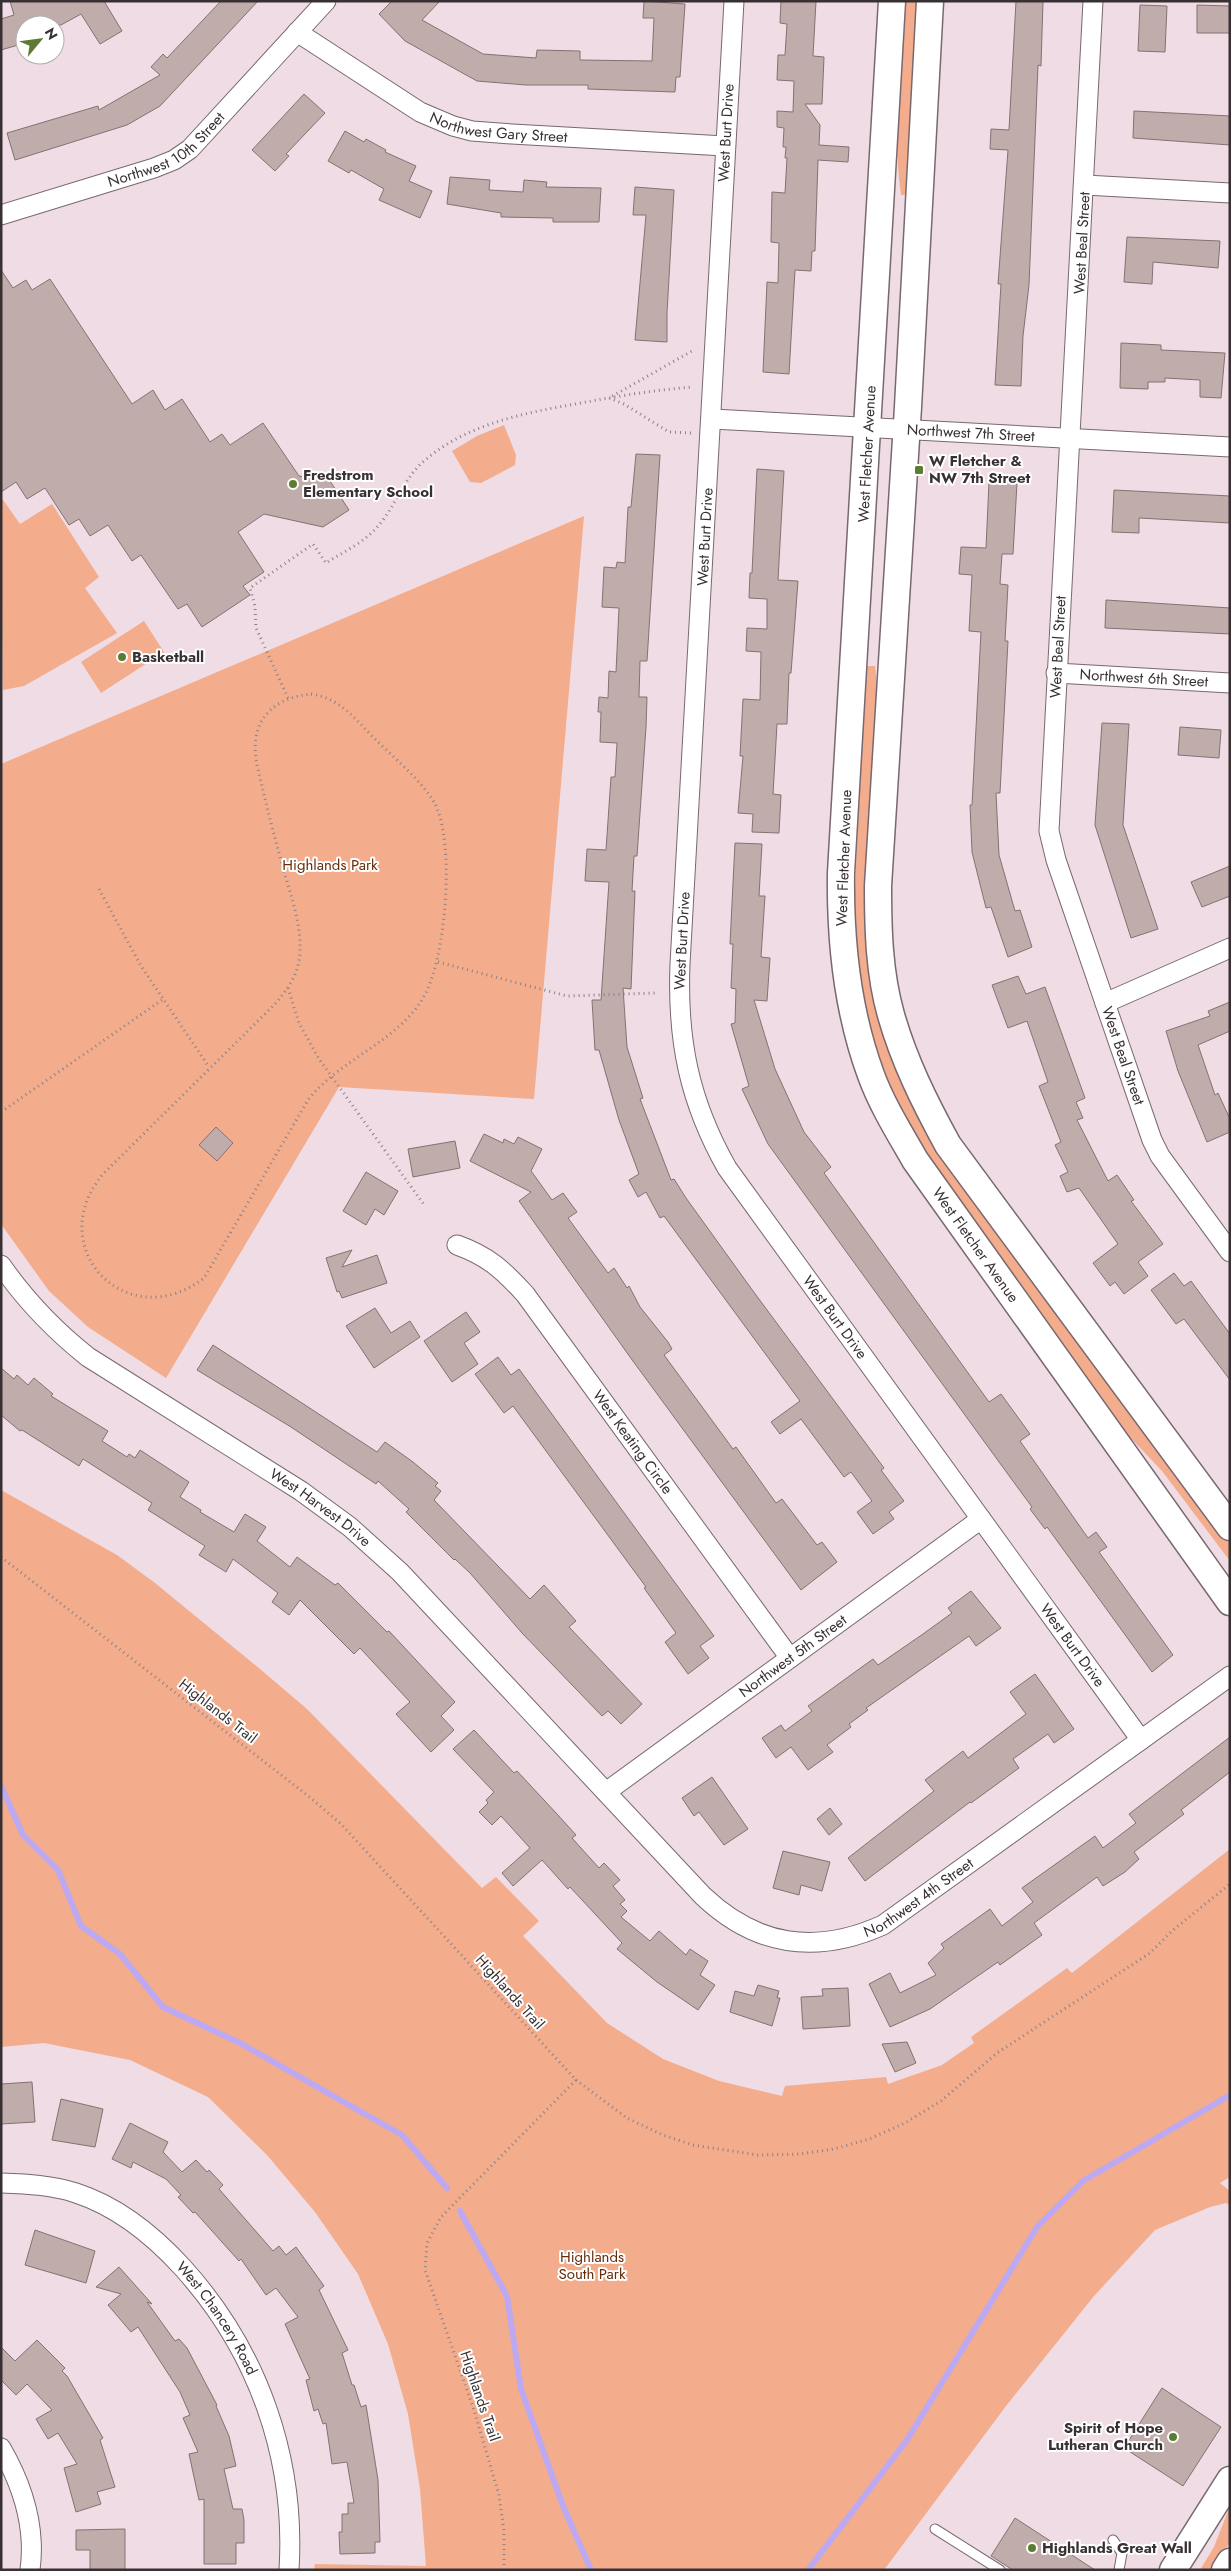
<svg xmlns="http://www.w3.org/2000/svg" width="1231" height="2571" font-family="Jost,sans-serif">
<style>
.green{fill:#f3ac8c}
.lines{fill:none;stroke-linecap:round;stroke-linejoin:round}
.stream{stroke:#bca9f2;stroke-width:6}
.building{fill:#bfacab;stroke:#847272}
.service-casing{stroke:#78686f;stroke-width:11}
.minor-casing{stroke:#78686f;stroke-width:21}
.secondary-casing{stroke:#78686f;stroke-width:29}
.path{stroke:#8d8186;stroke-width:3;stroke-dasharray:1 4;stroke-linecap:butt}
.service{stroke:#fff;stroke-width:9}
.minor{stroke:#fff;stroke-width:19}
.secondary{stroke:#fff;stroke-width:26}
.poi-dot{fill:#5e7c31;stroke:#fff;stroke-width:2}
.labels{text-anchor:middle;stroke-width:4;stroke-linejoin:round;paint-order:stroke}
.street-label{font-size:15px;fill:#383134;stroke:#fff}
.poi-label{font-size:15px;font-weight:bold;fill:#383134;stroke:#fff;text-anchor:start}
.park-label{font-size:15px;fill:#662b09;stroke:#fff}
</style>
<rect width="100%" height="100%" fill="#efdce4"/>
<!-- green -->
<path class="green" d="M904,1H918L908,195H901C892,131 900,66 904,1Z
M504,425L516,455L515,465L481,483L470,482L452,451L477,436Z
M1,497L20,524L52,504L99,577L85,588L117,633L24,686L3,690Z
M584,516L534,1099L339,1087L166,1378L88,1327L49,1291L1,1224V764Z
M144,621L164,652L101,693L81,662Z
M866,666H875L878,693L887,1039L1104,1376L1230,1544V1561L1162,1471L1126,1433L935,1168C902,1115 875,1060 863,998C851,942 855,885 858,828C861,774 863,720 866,666Z
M1,1490L117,1555L155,1583L260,1669L307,1709L482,1888L496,1877L539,1921L523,1936L607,2023L663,2059L719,2081L782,2096L785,2086L886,2077L888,2084L942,2065L974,2043L971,2037L1067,1968L1072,1973L1230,1849V2177L1220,2183L1230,2191V2205L1226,2203L1210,2207L1155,2230L1094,2296L1006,2406L884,2570H314L315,2564L426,2566L420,2489L408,2414L388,2344L358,2274L315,2212L267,2155L208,2097L130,2060L44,2043L1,2047Z
M1230,2506V2542L1212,2570H1200L1214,2547Z"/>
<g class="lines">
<!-- stream -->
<path class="stream" d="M1,1786L23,1835L58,1870L81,1926L120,1954L163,2007L240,2043L402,2135L447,2188
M460,2211L507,2296L521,2389L563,2506L591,2570
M808,2570L907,2440L1037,2227L1083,2181L1230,2095"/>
</g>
<!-- building -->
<path class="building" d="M10,1H104L122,31L100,44L81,14L61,25H25V43L1,50V19L14,15Z
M221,1H258L160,106L127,125L15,160L7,133L98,106L99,110L160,75L151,67L163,54L167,58Z
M392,1H440L422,20L483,54L536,58L537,50L580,51V60L652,61L654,18H643L644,1L685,4L680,77H676L675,92L588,89V85H526L477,81L405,41L379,14Z
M781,1H816L813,56L824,57L822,104H805L820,125L819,145L849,147L848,162L818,160L815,251H812L811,271L795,270L789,374L763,372L767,282L778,283L779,243L771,242L772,192L785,193L787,158H785L786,147H783L784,128L777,127V111L793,112L794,81L777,80L778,55H785L787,24L780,23Z
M1016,1H1043L1041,66L1038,65L1029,285L1023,336L1021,386L995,385L1001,284H998L1008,150L990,149L991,129L1009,130Z
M1140,5L1167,6L1165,52L1138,51Z
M1197,5L1230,6V33H1197Z
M304,94L325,113L286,154L289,156L275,171L252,150Z
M1134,111L1230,116V145L1133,138Z
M345,131L364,142L366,139L386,150L385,152L416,166L409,181L432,191L420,218L379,200L384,189L351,170L349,173L328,161Z
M450,177L490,180L489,190L523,192L524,180L547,182L546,187L601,188L599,222H553V218L501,217V213L447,204Z
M635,187L674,190L667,313V342L635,340L646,215H633Z
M1127,237L1220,241L1218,268L1153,262L1152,284L1124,282Z
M1,270L13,288L26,280L32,290L50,279L132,404L153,390L165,410L182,399L210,442L222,434L230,445L263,423L299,476L330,481L349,510L323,527L264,514L238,532L264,572L243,586L250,595L202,627L187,604L178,609L141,555L132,561L108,525L90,536L79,519L69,525L45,488L27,499L16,482L1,492Z
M1121,343L1161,345V350L1225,353L1221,398L1200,397V380L1165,378V382H1148V389L1120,388Z
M636,454L660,455L647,661H640L639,697H647L646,727L637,856H634L632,891H635L631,989L623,988L627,1047L643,1098L640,1099L671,1180L674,1179L686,1198L753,1291L884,1468L881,1470L904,1501L889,1512L894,1519L873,1534L857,1512L872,1501L851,1472L844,1477L801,1419L780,1434L771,1422L800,1401L664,1216L660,1218L646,1192L638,1197L629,1180L639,1174L619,1120L599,1050H595L592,1000H601L609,882L585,881L587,849L606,850L611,777H615L617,743L600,742L601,712H598L599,697L608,698L609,671L616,672L619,608L602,607L604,567L616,568L617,562L625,563L628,507H631Z
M757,469L784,471L778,580L798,581L791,673H789L787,724H777L773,794L781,795L779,833L752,832L753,814L738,813L743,756H740L743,699L760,700L761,652L746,651L747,628L767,629V599L749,598L750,573H752Z
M989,482L1017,483L1013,554H1002L1000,584L1008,585L1005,641H1008L1000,793H996L999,855L1015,911L1020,910L1032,947L1008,957L991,907L986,908L972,852L970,805H972L981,632L969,631L972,575L959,574L961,547L986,548Z
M1114,490L1230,496V523L1139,518V533L1112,532Z
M1106,600L1230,608V634L1105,628Z
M1102,723L1129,724L1123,825L1158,929L1131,938L1095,825Z
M1180,727L1221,730L1219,758L1178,755Z
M735,843L762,844L759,896H765L761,957L770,958L767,1001L754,1000L775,1069L804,1132L831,1167L824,1173L989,1402L1001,1394L1030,1434L1020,1441L1088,1538L1096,1532L1107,1547L1099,1552L1173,1655L1152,1672L1047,1527L1045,1529L1030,1509L1032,1507L1010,1477L768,1144L742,1089L749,1086L731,1024L735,1023L736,989L731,988L733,944H730Z
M1230,866V896L1202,907L1191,882Z
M1018,976L1026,994L1045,987L1085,1098L1076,1102L1083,1118L1077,1120L1108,1181L1117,1175L1134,1200L1131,1201L1163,1244L1138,1262L1148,1276L1124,1294L1115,1282L1110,1286L1093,1263L1118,1244L1079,1188L1067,1192L1060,1176L1068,1172L1055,1145L1061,1142L1039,1086L1048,1082L1027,1021L1008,1028L992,985Z
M1230,1002V1031L1198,1045L1215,1095L1218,1093L1230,1119V1132L1207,1142L1178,1071L1166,1031L1210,1016L1208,1011Z
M216,1127L233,1143L217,1161L199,1145Z
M484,1134L503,1143L504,1139L514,1144L518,1137L542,1149L531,1171L552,1200L563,1193L577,1212L568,1218L608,1273L614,1268L627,1288L629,1286L640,1307L668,1342L672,1349L664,1355L733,1449L736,1447L776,1503L782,1499L817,1545L822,1542L837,1562L801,1590L630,1357L519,1201L531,1192L470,1161Z
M455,1141L460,1168L413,1177L408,1149Z
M366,1172L398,1191L384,1215L375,1209L366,1225L343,1211Z
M352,1250L342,1267L377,1255L387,1283L342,1298L339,1291L337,1292L326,1258Z
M1174,1273L1184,1286L1191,1281L1230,1334V1380L1184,1319L1176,1324L1151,1290Z
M375,1308L391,1333L410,1321L420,1337L374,1368L346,1326Z
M466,1312L480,1332L464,1343L478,1364L452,1382L424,1341Z
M213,1345L377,1452L385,1442L413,1462L438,1483L435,1486L441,1491L434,1500L530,1599L544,1585L576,1621L569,1627L642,1704L621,1724L608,1711L602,1716L522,1633L470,1573L455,1559L454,1560L406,1512L409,1509L378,1481L376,1484L291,1427L197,1370Z
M498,1357L511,1375L519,1369L714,1636L700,1646L709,1658L688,1674L665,1642L676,1633L644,1588L646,1587L513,1406L504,1413L475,1374Z
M1,1368L14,1379L17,1375L28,1385L34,1378L53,1394L51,1396L108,1431L102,1441L127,1457L129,1454L135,1458L140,1450L189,1482L180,1497L201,1510L200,1512L234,1532L245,1514L266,1527L257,1541L290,1567L297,1557L335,1585L338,1583L387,1632L389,1631L455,1702L441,1716L454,1730L431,1752L396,1714L410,1702L360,1648L354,1654L300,1600L289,1615L272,1602L278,1593L233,1559L226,1572L199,1555L205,1546L148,1510L152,1503L83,1459L79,1466L22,1430L20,1431L1,1415Z
M971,1591L1001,1628L976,1646L969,1636L866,1708L868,1710L849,1724L851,1727L827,1745L833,1752L808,1770L791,1747L776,1758L762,1738L781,1725L785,1731L812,1711L808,1706L873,1659L878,1665L923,1634L952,1613L948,1608Z
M1035,1674L1074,1729L1054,1743L1048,1734L1013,1759L1019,1768L971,1803L970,1802L865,1881L848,1858L934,1791L925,1780L963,1751L968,1758L1026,1714L1010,1692Z
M474,1730L514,1773L517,1771L557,1814L576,1835L572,1838L599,1868L604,1863L620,1880L613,1886L625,1900L620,1904L627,1911L621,1917L650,1941L659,1931L686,1955L690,1949L708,1961L700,1975L715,1985L698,2010L657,1982L617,1949L622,1943L570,1887L568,1889L542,1860L513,1886L502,1873L530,1848L501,1816L492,1825L479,1812L488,1803L486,1800L494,1792L453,1749Z
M1230,1737V1772L1181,1810L1184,1814L1134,1852L1139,1859L1125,1872L1103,1886L1097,1877L1034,1923L1042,1935L1000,1965L998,1962L930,2009L890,2027L869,1984L890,1973L900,1993L936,1975L928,1963L944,1948L941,1944L990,1909L1002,1926L1033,1902L1022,1888L1095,1836L1103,1848L1136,1823L1129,1814Z
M712,1777L748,1829L724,1845L699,1812L694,1816L682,1798Z
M830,1808L842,1824L829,1835L817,1819Z
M783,1851L830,1862L822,1891L801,1885L799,1895L773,1888Z
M758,1985L779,1991L777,1998H780L772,2026L730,2012L735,1991L754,1996Z
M848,1988L850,2026L803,2029L801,1997L823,1996L822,1989Z
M907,2042L916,2063L895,2072L882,2044Z
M32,2082L35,2122L1,2124V2084Z
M61,2099L103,2109L95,2147L52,2140Z
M130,2123L168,2142L163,2152L182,2172L196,2160L207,2172L209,2170L223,2185L219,2189L273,2251L279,2246L286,2255L296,2247L324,2286L319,2290L348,2350L342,2353L352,2385H354L361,2407L366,2405L378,2480L380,2542H375V2553L340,2554L339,2532H342V2514H348V2503H354L347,2462L332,2464L326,2423L323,2424L318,2409L314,2411L306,2380L310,2379L285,2324L298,2317L276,2288L266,2295L241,2259L239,2261L195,2212L193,2213L178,2197L181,2195L166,2179L133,2162L131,2168L112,2159Z
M35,2230L95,2251L86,2283L25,2265Z
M119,2267L152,2304L147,2302L175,2341L179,2339L187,2348L217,2405L216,2406L229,2436L236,2466L224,2469L233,2509H242L244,2520V2543H236V2564H204V2499L199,2500L189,2454L198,2452L183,2418L190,2415L180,2392L138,2327L131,2332L108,2305L121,2294L96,2287Z
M37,2340L65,2368L62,2371L67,2376L103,2438L100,2440L115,2487L97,2492L101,2504L76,2512L64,2468L77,2464L58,2433L48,2439L36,2419L52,2410L27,2384L16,2395L1,2380V2347L15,2361Z
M1162,2388L1221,2427L1183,2486L1124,2448Z
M1015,2518L1095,2570H1013L991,2556Z
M125,2529V2570H90V2550H76V2530Z"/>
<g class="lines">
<defs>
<path id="service" d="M935,2529L1000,2570
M1113,2540L1122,2553L1119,2570"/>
<g id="minor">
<path id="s1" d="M734,1L680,964C677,1040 689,1101 727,1168L1141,1740"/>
<path id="s2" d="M1093,1L1049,831L1056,860L1152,1140L1160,1156L1230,1252"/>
<path id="s3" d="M297,32L420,112L453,126L472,131L512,134L725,146"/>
<path d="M1085,185L1230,193"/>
<path id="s4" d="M1,215L154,168L174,160L190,149L326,1"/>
<path id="s5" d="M712,419L1230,447"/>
<path id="s6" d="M1056,673L1230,683"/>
<path d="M1105,1003L1230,948"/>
<path id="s7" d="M457,1245C488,1256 503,1270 525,1294L790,1658"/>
<path id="s8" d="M1,1265C26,1301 54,1330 88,1357L301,1491L350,1527L400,1572L703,1896C757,1947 816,1955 883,1925L1230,1676"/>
<path id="s9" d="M606,1792L981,1519"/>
<path id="s10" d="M1,2183C26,2184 52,2185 76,2193C119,2207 153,2235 183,2268C258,2351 296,2458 289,2570"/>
<path d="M1,2448C23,2486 36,2526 30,2570"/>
</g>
<g id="secondary">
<path id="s11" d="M892,1L841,873C840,942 847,1010 871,1075C882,1105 899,1132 915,1160L1230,1602"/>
<path d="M930,1L908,407L878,886C878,929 879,973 891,1015C904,1061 925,1103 948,1145L1230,1527"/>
<path d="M1173,2570L1230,2480"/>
<path d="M1225,2570L1230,2562"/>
</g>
</defs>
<!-- service casing -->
<use href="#service" class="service-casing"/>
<!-- minor casing -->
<use href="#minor" class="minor-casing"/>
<!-- secondary casing -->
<use href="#secondary" class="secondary-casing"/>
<!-- path -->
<path class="path" d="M691,433L669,432L624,404L609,398L692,351
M311,694C340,698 355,719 374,738C394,758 419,778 434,802C456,841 446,960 423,998C397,1042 340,1059 308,1100L204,1278C128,1337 41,1248 103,1174L275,1004C286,991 296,978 299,961C304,931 291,896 283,868C276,842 269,816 263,790C259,773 253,755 256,737C261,709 284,697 311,694Z
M288,698L256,628L255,606L250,588L313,544L326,563C343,552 365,542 378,526C396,506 403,479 424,461C468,423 525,413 581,403C618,396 655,390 693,387
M99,889L141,966L209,1067
M438,962L567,996L655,993
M288,988L299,1023L319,1059L425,1206
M1,1112L162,1000
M1,1557L307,1795L341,1824L576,2080L441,2217L427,2243L425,2270L474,2410L499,2495L504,2531V2570
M576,2080L627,2118L663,2135L693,2145L758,2155L800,2154L834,2149L869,2139L905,2123L941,2101L997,2053L1150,1953L1173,1930L1230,1884"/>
<!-- service -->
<use href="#service" class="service"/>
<!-- minor -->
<use href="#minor" class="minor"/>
<!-- secondary -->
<use href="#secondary" class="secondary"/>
</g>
<!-- markers -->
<g class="poi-dot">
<rect x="914" y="465" width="10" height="10" rx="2.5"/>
<circle cx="293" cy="484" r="5"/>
<circle cx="122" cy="657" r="5"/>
<circle cx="1173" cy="2437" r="5"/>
<circle cx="1032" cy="2548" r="5"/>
</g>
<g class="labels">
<!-- street labels -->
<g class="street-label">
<text dy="5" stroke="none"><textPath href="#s3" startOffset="228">Northwest Gary Street</textPath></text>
<text transform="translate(726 133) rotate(-87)" y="5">West Burt Drive</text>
<text dy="5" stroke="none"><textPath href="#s4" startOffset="180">Northwest 10th Street</textPath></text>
<text transform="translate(1082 243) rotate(-87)" y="5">West Beal Street</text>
<text dy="5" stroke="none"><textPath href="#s5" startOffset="259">Northwest 7th Street</textPath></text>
<text transform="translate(867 454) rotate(-87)" y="5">West Fletcher Avenue</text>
<text transform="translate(705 537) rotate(-87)" y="5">West Burt Drive</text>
<text transform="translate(1058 647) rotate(-87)" y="5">West Beal Street</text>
<text dy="5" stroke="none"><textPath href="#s6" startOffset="88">Northwest 6th Street</textPath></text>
<text transform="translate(844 858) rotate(-88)" y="5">West Fletcher Avenue</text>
<text transform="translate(682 941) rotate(-87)" y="5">West Burt Drive</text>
<text dy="5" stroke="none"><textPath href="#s2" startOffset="1068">West Beal Street</textPath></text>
<text dy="5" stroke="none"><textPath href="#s11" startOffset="1279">West Fletcher Avenue</textPath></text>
<text dy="5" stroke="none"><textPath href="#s1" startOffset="1361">West Burt Drive</textPath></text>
<text dy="5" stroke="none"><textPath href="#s7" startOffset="268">West Keating Circle</textPath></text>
<text dy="5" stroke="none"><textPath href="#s8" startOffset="404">West Harvest Drive</textPath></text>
<text dy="5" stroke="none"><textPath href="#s1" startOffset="1766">West Burt Drive</textPath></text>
<text dy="5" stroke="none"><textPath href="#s9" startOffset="231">Northwest 5th Street</textPath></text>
<text transform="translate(218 1711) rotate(38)" y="5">Highlands Trail</text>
<text dy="5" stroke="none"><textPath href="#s8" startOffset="1190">Northwest 4th Street</textPath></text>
<text transform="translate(510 1992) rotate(48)" y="5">Highlands Trail</text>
<text dy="5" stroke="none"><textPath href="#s10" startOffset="269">West Chancery Road</textPath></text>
<text transform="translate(480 2396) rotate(71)" y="5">Highlands Trail</text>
</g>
<!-- poi labels -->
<g class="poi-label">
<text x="929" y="466">W Fletcher &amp;<tspan x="929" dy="17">NW 7th Street</tspan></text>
<text x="303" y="480">Fredstrom<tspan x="303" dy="17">Elementary School</tspan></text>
<text x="132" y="662">Basketball</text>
<text x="1163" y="2433" text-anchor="end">Spirit of Hope<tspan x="1163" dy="17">Lutheran Church</tspan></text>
<text x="1042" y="2553">Highlands Great Wall</text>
</g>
<!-- park labels -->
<g class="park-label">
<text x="330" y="870">Highlands Park</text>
<text x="592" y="2262">Highlands<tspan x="592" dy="17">South Park</tspan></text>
</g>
</g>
<!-- border -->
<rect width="1231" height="2571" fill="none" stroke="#383134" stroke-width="5"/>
<!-- north arrow -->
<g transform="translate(40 40) rotate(61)"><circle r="24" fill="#ffffff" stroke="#afadae"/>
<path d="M0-4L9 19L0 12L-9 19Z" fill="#5e7c31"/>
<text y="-8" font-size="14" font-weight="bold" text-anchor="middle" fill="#383134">N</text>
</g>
</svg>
